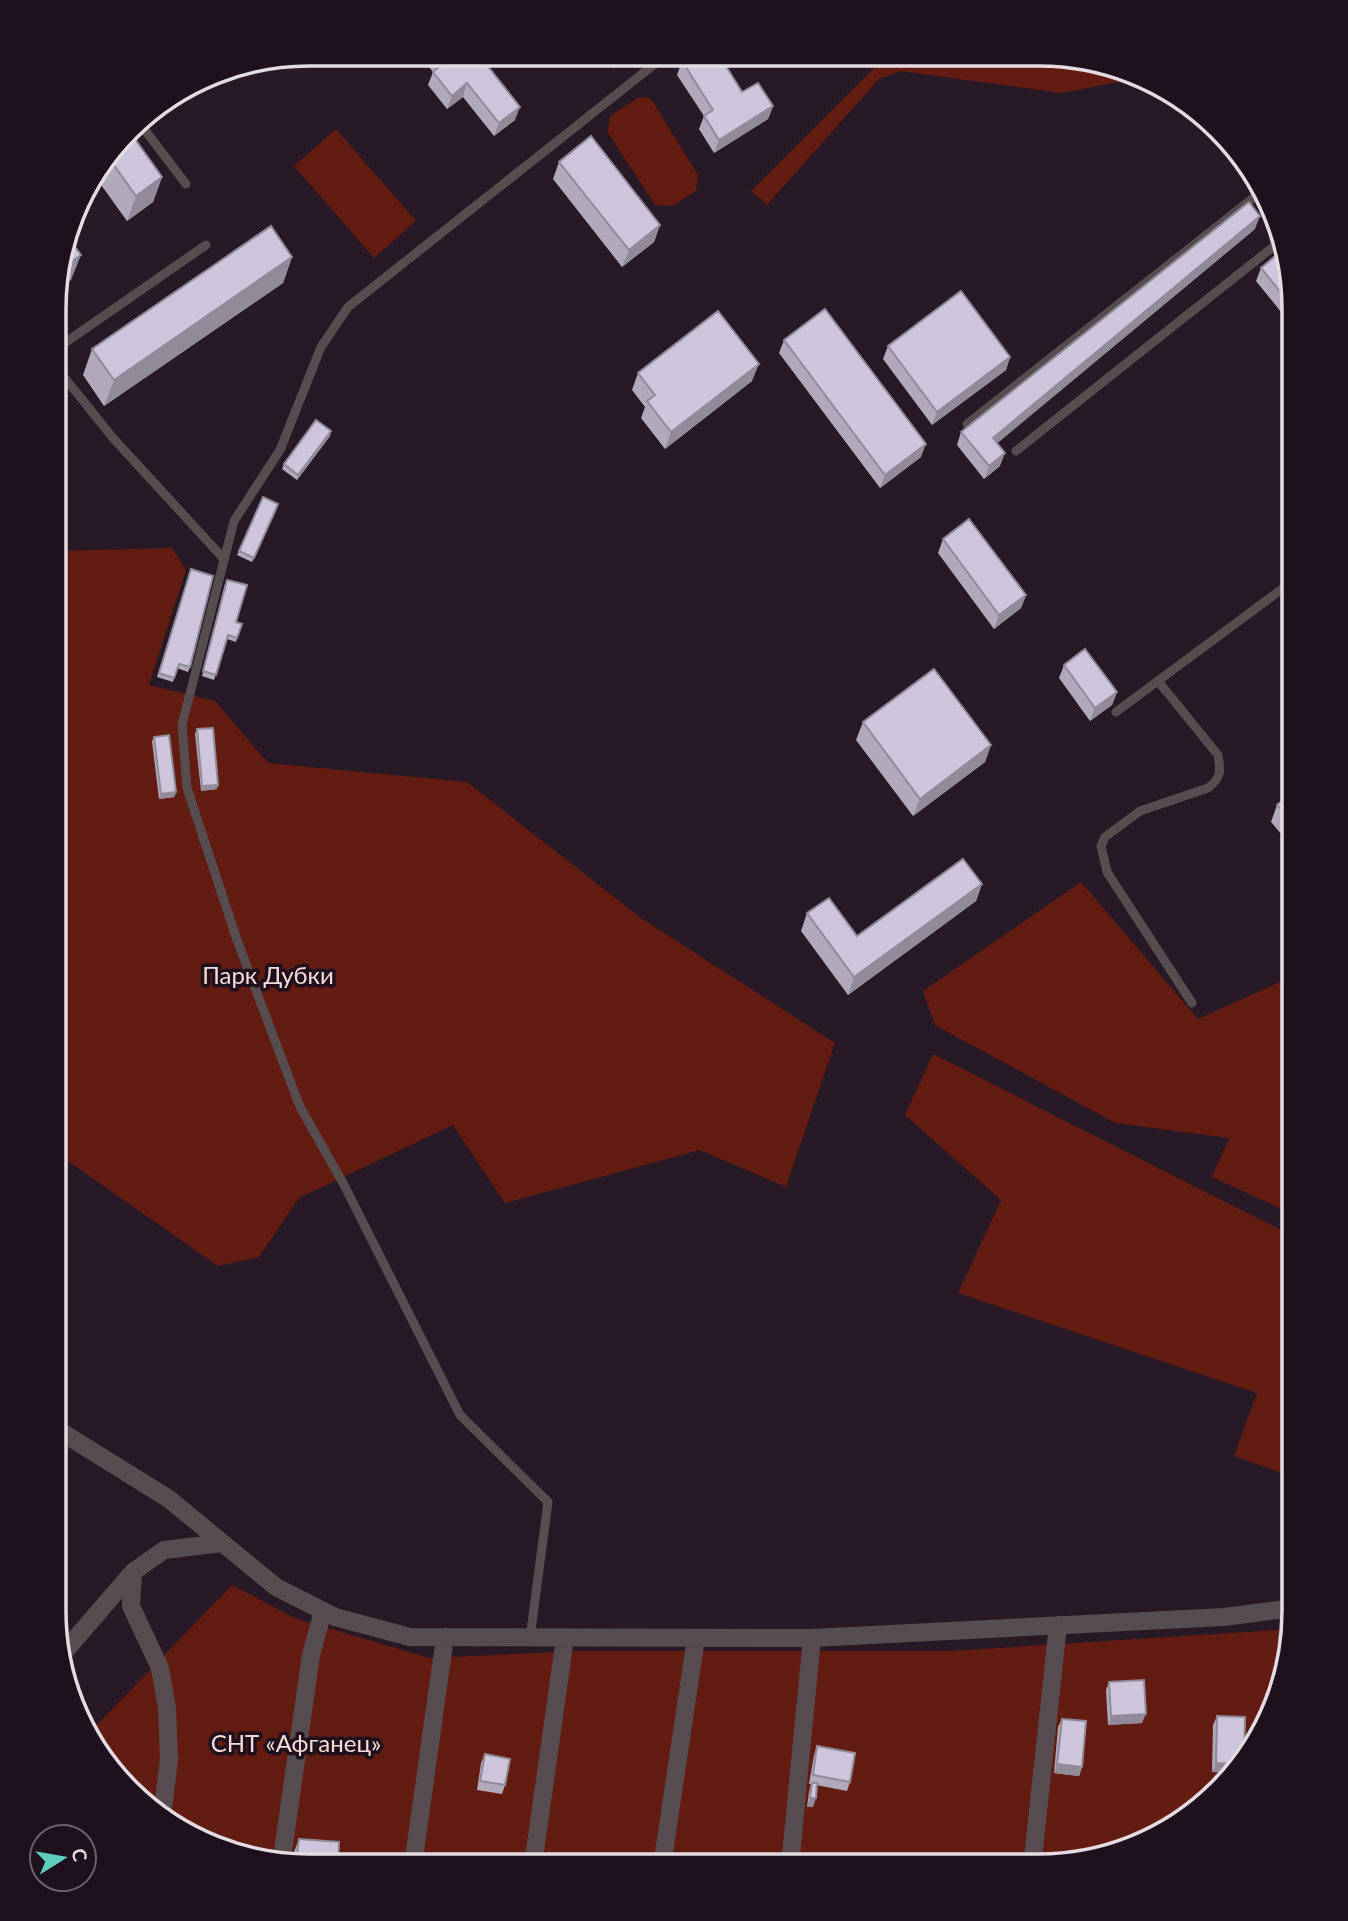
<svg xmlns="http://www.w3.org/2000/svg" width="1348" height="1921" font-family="Lato,sans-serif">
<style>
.green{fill:#621c11}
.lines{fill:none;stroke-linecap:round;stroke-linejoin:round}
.lane{stroke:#574d50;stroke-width:9}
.street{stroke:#574d50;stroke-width:18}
.wall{fill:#b0a9bc}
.shaded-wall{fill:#908a99}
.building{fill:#cdc5db;stroke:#908a99;stroke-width:2}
.labels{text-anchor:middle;stroke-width:7;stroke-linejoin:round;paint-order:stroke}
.park-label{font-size:24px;fill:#f6dad5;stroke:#1e101c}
.rim{fill:none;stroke:#e5dbe3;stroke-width:3.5}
</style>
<rect width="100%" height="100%" fill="#281926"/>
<!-- green -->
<path class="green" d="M886,56H1072L1128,80L1062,93L900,71L879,79L767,205L751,191Z
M646,97L652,100L698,175L696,191L672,206L655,205L607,131L611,115L638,98Z
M336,129L416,221L374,258L294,166Z
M172,548L186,570L149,685L215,701L268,763L467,782L641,918L835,1043L786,1187L700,1150L505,1203L453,1125L299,1198L259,1257L218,1266L55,1152L56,551Z
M1081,882L1198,1019L1293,976V1214L1212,1177L1229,1138L1115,1123L935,1025L923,991Z
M933,1054L1293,1236V1477L1234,1456L1257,1393L958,1293L1001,1200L905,1115Z
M232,1585L295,1618L429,1658L579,1651H950L1293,1629L1250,1754L1151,1841L1039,1867L277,1865L154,1814L88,1734Z"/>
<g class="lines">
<!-- lane -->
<path class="lane" d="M207,83L225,69
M138,121L186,184
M56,349L206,245
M56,367L113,438L224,559
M967,424L1262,191
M1016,451L1278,243
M1158,681L1218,755C1221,771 1221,778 1208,788L1140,811L1105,837L1101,846L1107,872L1192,1003
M1116,712L1294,580
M55,1348V1347
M530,1638L548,1502L460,1415L343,1183L300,1107L237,940L187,788L182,725L234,521L280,450L321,347L348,307L666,55"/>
<!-- street -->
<path class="street" d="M55,1428L169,1499L276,1587L335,1617L410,1637L812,1638L1224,1617L1293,1608
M1286,1651L1290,1608
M64,1652L133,1572
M162,1817L169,1759L167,1708L160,1668L131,1606L133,1572L164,1550L222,1543
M281,1865L311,1655L323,1611
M413,1865L445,1637
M533,1865L565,1638
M662,1866L696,1638
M790,1866L812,1638
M1032,1867L1058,1625"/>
</g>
<!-- wall -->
<path class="wall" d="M420,55H479L515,120L494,136L463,97L447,109L428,85L433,72Z
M604,55H631L614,68Z
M682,61L742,92L773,106L768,119L714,153L699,129L704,116L677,75Z
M130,132L162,177L153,202L127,221L94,175Z
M559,162L660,225L654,242L622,267L553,179Z
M1255,229L997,443L1000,466L984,479L957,445L961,432Z
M292,257L283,283L104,406L83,375L92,349Z
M1261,268L1294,309V328L1256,281Z
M784,340L921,457L880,488L779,353Z
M888,346L1010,357L1006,370L932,425L883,359Z
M638,373L752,381L665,449L641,418L645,407L632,390Z
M331,431L330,436L297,480L282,469L284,464Z
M277,509L252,562L237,555L239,551Z
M943,539L1026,595L1021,608L994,629L938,553Z
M191,569L190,667L188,672L177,668L173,682L157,677Z
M225,584L236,622L237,638L236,642L227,639L214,680L202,676Z
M1064,665L1117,692L1112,705L1090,721L1059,678Z
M863,722L991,745L985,762L913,816L856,740Z
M197,729L217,789L201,791L195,734Z
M154,737L176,792L174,797L159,799L152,741Z
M1294,791V849L1271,822L1277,805Z
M982,884L976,901L848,995L801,931L807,913L857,936Z
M1109,1682L1142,1723L1108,1725L1106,1690Z
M1217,1716L1244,1759L1212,1772L1213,1725Z
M1062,1719L1082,1767L1079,1776L1054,1773L1058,1727Z
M817,1746L850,1782L847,1791L816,1785L813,1807H807L809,1792L811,1784H809L814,1755Z
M485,1754L505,1785L502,1794L477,1790L481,1763Z
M299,1839L338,1865H290L293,1859L294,1852Z"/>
<!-- shaded-wall -->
<path class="shaded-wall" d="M619,55H631L614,68Z
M467,83L463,97L447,109L452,96Z
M773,106L768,119L714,153L719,140Z
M520,107L515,120L494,136L499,123Z
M162,177L153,202L127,221L136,196Z
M1260,216L1255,229L988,451L993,438Z
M660,225L654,242L622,267L629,250Z
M81,255L71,280L56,291V276L58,271Z
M292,257L283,283L104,406L114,380Z
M1010,357L1006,370L932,425L937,412Z
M759,364L752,381L665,449L671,432Z
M331,431L330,436L297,480L298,475Z
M926,444L921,457L880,488L885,475Z
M1005,453L1000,466L984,479L989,466Z
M1026,595L1021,608L994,629L999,615Z
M1117,692L1112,705L1090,721L1095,708Z
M991,745L985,762L913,816L920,799Z
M218,785L217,789L201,791L202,786Z
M176,792L174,797L159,799L161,794Z
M982,884L976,901L848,995L854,977Z
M1146,1714L1142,1723L1108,1725L1111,1716Z
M1216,1763L1239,1764L1229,1773L1212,1772Z
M1057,1764L1082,1767L1079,1776L1054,1773Z
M810,1798H816L813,1807H807Z"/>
<!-- building -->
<path class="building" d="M435,55H479L520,107L499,123L467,83L452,96L433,72L443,64Z
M691,55H719L742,92L758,83L773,106L719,140L704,116L713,110L682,61Z
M130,132L162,177L136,196L109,158Z
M591,136L660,225L629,250L559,162Z
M1249,202L1260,216L993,438L1005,453L989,466L961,432Z
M271,226L292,257L114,380L92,349Z
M69,239L81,255L58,271Z
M1280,252L1294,309L1261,268Z
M961,291L1010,357L937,412L888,346Z
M825,309L926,444L885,475L784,340Z
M718,311L759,364L671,432L647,401L655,395L638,373Z
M316,420L331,431L298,475L284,464Z
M263,497L278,504L254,558L239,551Z
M969,519L1026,595L999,615L943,539Z
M191,569L213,576L190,667L179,664L174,678L159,673Z
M227,580L247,585L236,622L242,624L237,638L228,635L216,675L203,671Z
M1085,649L1117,692L1095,708L1064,665Z
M934,669L991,745L920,799L863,722Z
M213,728L218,785L202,786L197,729Z
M169,735L176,792L161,794L154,737Z
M1294,791V824L1277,805Z
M963,859L982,884L854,977L807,913L829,898L857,936Z
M1144,1680L1146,1714L1111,1716L1109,1682Z
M1217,1716L1245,1717L1244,1759L1239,1764L1216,1763Z
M1062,1719L1086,1721L1082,1767L1057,1764Z
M817,1746L855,1753L850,1782L813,1775Z
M485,1754L510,1759L505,1785L480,1781Z
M812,1783H817L816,1798H810Z
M299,1839L339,1842L338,1865H291V1862L297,1854Z"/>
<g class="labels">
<!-- park labels -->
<g class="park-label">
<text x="268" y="984">Парк Дубки</text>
<text x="296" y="1752">СНТ «Афганец»</text>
</g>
</g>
<!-- crop -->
<path d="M0 0H1348V1921H0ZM309 66H1039A243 243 0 0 1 1282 309V1611A243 243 0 0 1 1039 1854H309A243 243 0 0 1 66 1611V309A243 243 0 0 1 309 66Z" fill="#1e101c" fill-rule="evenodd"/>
<path class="rim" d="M309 66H1039A243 243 0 0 1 1282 309V1611A243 243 0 0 1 1039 1854H309A243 243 0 0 1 66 1611V309A243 243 0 0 1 309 66Z"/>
<!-- north arrow -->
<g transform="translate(63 1858) rotate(79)"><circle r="33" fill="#1e101c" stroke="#6e616c" stroke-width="2"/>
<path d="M0-5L12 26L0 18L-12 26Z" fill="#5bcebc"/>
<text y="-10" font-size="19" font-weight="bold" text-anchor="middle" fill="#e5dbe3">С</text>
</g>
</svg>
